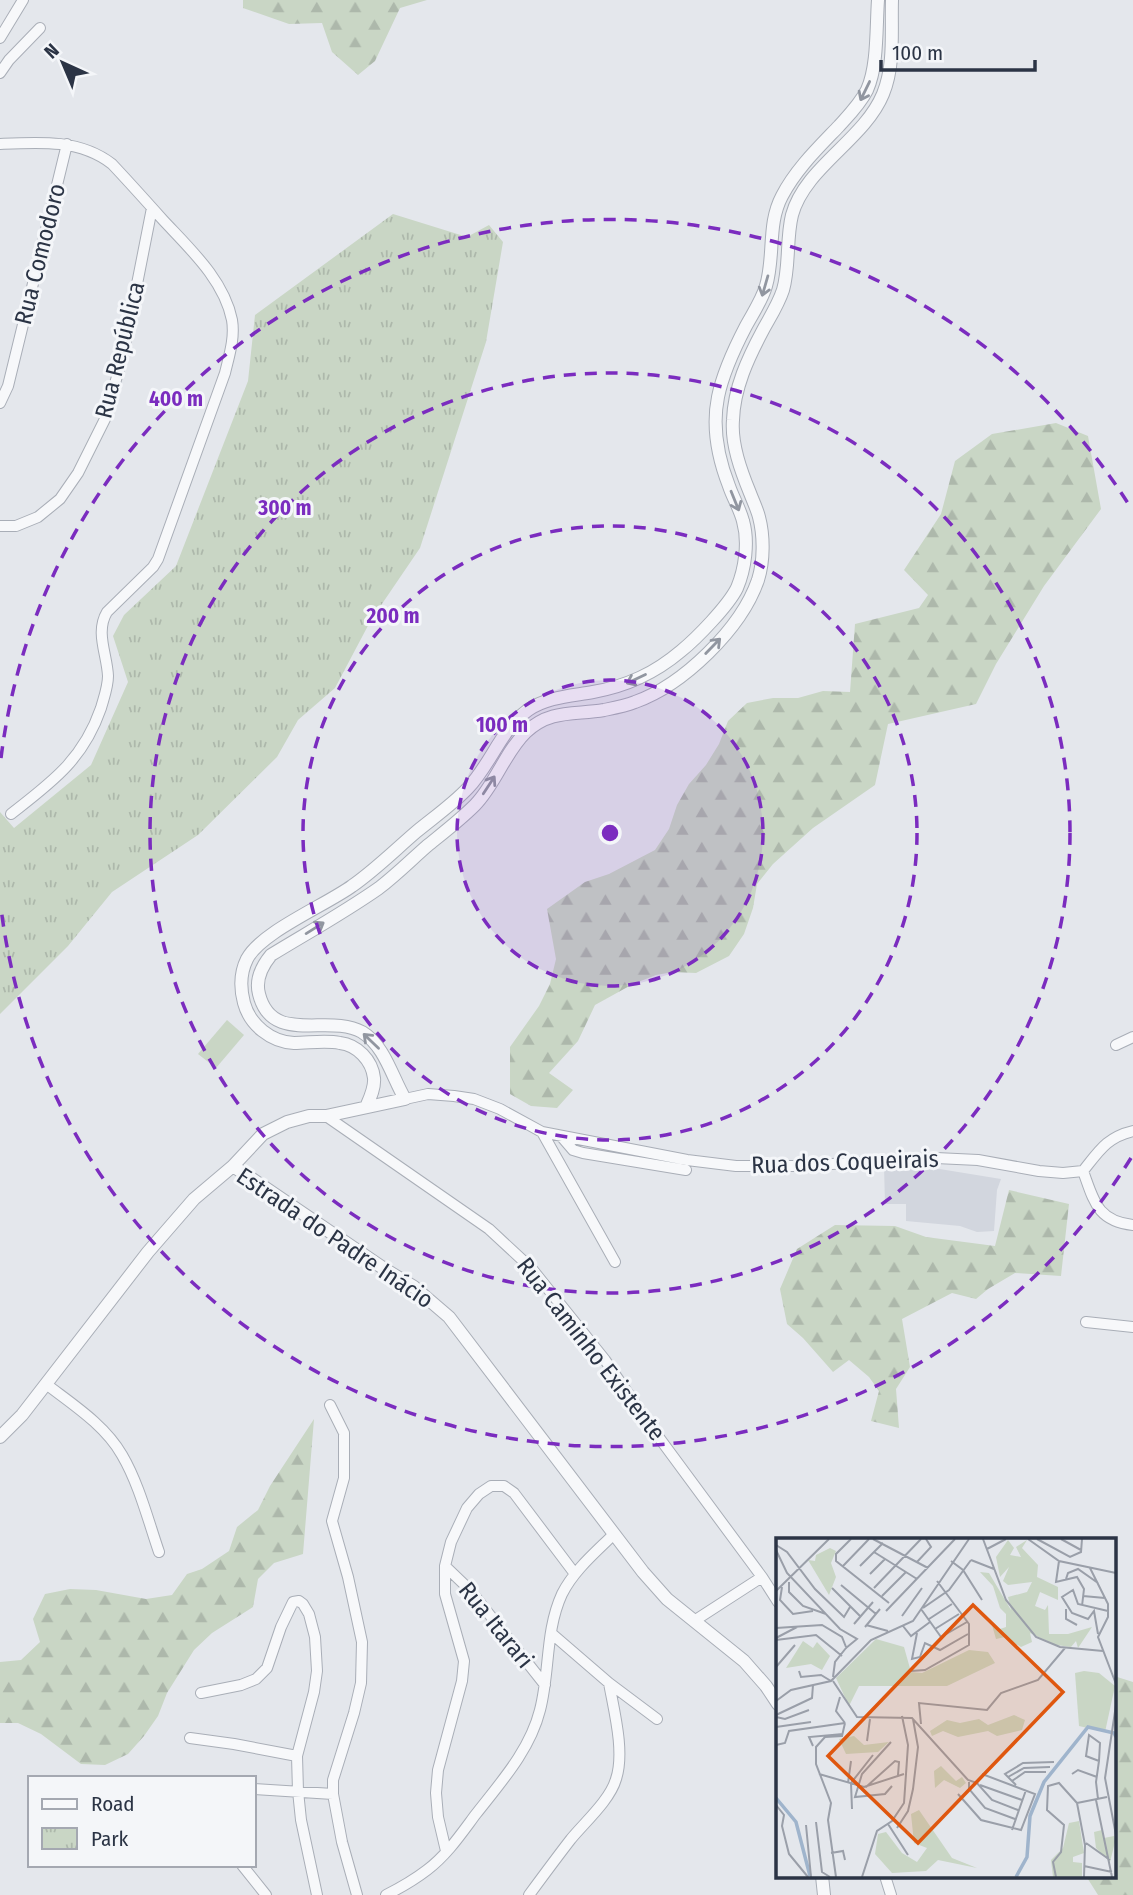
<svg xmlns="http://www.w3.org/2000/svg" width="1133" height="1895" font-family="'Fira Sans Condensed',sans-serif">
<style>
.built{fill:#d2d6de}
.grass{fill:#c9d6c5}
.forest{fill:url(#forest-firs)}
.park{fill:url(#park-tufts)}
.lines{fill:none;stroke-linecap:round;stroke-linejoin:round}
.minor-casing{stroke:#a9aeb7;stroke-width:12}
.tertiary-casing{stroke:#a9aeb7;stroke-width:14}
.minor{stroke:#f7f8fa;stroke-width:10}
.tertiary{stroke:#f7f8fa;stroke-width:12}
.oneway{stroke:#9196a0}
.ring{fill:none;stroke:#7b2cbf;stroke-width:3.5;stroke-dasharray:12 9}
.labels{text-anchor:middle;stroke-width:6;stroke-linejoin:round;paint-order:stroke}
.street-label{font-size:24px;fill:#2b3445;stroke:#f4f6f9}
.inset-river{fill:none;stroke:#9fb4cc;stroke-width:3.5}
.inset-road{fill:none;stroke:#9a9fa9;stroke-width:2}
.view{fill:#df570f;fill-opacity:0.15;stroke:#df570f;stroke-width:3.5}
.inset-edge{fill:none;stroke:#2b3445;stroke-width:3.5}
.centre{fill:#7b2cbf;stroke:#f4f6f9;stroke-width:3.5}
.ring-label{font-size:21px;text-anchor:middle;font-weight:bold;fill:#7b2cbf;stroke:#f4f6f9;stroke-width:6;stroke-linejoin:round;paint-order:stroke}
</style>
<defs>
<pattern id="forest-firs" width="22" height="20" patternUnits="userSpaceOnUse" patternTransform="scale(1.75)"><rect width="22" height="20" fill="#c9d6c5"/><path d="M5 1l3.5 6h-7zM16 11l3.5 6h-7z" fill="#adb8ab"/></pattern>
<pattern id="park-tufts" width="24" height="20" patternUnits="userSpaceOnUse" patternTransform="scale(1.75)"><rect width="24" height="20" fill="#c9d6c5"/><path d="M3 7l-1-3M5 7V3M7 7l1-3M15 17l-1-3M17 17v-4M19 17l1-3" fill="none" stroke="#adb8ab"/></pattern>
</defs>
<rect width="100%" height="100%" fill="#e4e7ec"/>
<!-- built -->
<path class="built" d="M909,1164L1001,1179L997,1190L994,1231L977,1232L960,1226L906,1221V1204H885L884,1166Z"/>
<!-- grass -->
<path class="grass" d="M227,1020L244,1035L216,1068L198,1054Z"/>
<!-- forest -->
<path class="forest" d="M243,0H427L400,8L375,61L358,75L332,52L322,23L289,24L243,8Z
M1056,423L1088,436L1101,509L1044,586L996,664L976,704L888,724L875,785L813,828L773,864L757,884L753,908L744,934L729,956L696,973L673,972L656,975L633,984L595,1005L578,1041L549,1073L573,1090L557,1108L531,1106L510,1094V1047L539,1006L550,984L556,959L547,909L585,882L609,874L655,850L669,829L677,805L689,784L706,765L719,744L728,721L747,703L773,698H798L823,691L850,692L855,624L919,608L928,595L904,570L941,514L955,461L992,434Z
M1009,1190L1069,1204L1061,1276L1015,1273L988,1289L976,1299L952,1293L902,1319L910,1367L896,1389L899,1428L871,1421L879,1391L869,1377L849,1360L833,1372L803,1338L787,1324L780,1289L797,1249L835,1225L895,1226L926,1237L995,1246Z
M314,1419L303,1554L274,1563L258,1579L253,1607L212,1633L194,1650L167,1693L158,1716L144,1736L128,1754L105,1765L81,1764L41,1734L18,1723H0V1662L21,1660L40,1642L33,1619L45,1594L70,1589L96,1590L146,1599L172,1595L187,1574L202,1569L229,1551L237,1527L258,1510L270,1486Z
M1114,1676L1133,1682V1895H1098L1086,1876H1114Z"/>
<!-- park -->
<path class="park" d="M393,214L467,237L489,225L503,242L486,342L420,548L371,620L335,688L298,720L277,757L198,835L112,892L68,946L0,1014V812L14,828L91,765L128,682L113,636L124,615L176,566L248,381L255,315Z"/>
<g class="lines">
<defs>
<path id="minor" d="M0,38L23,0
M0,73L9,60L40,28
M0,144C39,142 80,139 112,164C129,182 146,201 163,220C190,249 224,280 232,320C235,338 229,356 225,373L158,559L153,567L107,612C95,632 107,654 108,676C108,687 104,697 101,708C83,760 52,782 11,814
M0,403L8,386L67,144
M0,526H16L38,517L60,499L78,473L105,419L123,355L152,208
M1116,1045L1133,1037
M405,1099L428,1094L454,1096L474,1099L500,1109L542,1132L615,1262
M326,1116L489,1229L532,1269L605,1360L649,1424L762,1577L778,1602
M542,1132L687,1160L736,1166H797L936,1158L978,1160L1039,1171L1063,1173L1083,1171C1099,1151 1107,1137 1133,1131
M561,1136L573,1150L583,1153L686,1170
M1083,1171C1094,1201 1097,1221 1133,1225
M1086,1322L1133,1327
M46,1384C72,1404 105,1425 122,1455C139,1484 148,1520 159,1552
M330,1405L344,1433V1478L332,1521L348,1577L362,1642L361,1683L354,1713L333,1780V1794L342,1842L357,1895
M445,1566L470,1590L545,1685
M694,1621L762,1577
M551,1633L609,1683L657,1719
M201,1693L241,1685L256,1679L267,1668L281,1627L293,1602L299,1601L303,1604L309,1614L315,1637L317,1671L314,1692L297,1756L298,1791L301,1820L317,1895
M190,1738L234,1744L297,1756
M254,1789L333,1794
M446,1851L438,1817L436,1793L438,1770L462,1681L464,1661L445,1594V1566L451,1542L467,1508L479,1494L491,1486H504L514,1493L575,1574
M242,1865L266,1895
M885,1876L891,1895
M386,1895C400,1888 414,1880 427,1870C447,1855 461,1834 476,1814C501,1782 530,1750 540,1710C550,1672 545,1631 562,1594C574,1570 596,1552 614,1534
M529,1895C543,1876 557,1857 571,1839C585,1822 610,1800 616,1779C625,1752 614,1711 609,1683"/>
<path id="tertiary" d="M366,1107C370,1098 375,1088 374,1078C372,1060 357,1045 340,1043C325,1040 309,1043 294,1043C271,1042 250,1025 244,1003C240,988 240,973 247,959C261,932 326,905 352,886C375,870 395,850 416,832C433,818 453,804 468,788C491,764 501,729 528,710C547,697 571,696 593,692C628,686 655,673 681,651C697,638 728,606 737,588C745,569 749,542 743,521C740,509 733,498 729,486C718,458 712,427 718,397C723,372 734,349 746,326C753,313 762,300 766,286C775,256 767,224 782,196C796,169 818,148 839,126C849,115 860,104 867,90C878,66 876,27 878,0
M233,1166L386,1270L414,1287L449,1317L643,1572L667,1599L744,1661L766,1686L778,1704
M0,1437L22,1415L148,1252L194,1199L233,1166L263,1134L287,1122L309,1116H326L405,1099C392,1077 385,1046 362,1032C328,1013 272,1046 259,994C255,979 262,966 271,955C307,933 345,912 379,888C396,875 411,860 427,846C443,833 460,820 475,805C495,785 505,752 526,732C550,709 575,715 604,710C614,708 625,706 635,702C683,685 741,629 758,580C764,561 764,536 759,517C757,509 753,501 750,493C741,471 731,444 733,420C734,388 748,358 763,330C770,317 778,305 783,290C790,266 786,239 792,215C805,167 864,140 883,94C895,65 891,31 892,0
M822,1876L824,1895"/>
</defs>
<!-- minor casing -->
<use href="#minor" class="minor-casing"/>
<!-- tertiary casing -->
<use href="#tertiary" class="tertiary-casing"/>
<!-- minor -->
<use href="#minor" class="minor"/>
<!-- tertiary -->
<use href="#tertiary" class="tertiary"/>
</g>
<!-- one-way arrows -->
<defs><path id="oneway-shaft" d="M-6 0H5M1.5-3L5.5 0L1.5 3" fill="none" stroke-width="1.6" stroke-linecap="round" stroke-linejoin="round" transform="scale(1.75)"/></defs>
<g class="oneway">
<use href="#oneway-shaft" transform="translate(865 91) rotate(116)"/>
<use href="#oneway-shaft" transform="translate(765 286) rotate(106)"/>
<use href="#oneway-shaft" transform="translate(735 501) rotate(68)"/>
<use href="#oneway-shaft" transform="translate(713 646) rotate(-46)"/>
<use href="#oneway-shaft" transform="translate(636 679) rotate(155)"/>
<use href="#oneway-shaft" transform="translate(489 785) rotate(-57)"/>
<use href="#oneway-shaft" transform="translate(315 928) rotate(-32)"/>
<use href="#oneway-shaft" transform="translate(371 1041) rotate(-136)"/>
</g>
<!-- distance rings -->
<circle cx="610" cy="833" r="153" fill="#7b2cbf" fill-opacity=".12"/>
<g class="ring">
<circle cx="610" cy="833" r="153"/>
<circle cx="610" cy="833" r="307"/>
<circle cx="610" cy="833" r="460"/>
<path d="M1131 1158A614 614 0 0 1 1 908M1 758A614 614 0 0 1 1131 508"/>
</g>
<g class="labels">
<!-- street labels -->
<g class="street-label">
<text transform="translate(40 254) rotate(-76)" y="8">Rua Comodoro</text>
<text transform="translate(120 350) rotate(-76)" y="8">Rua República</text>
<text transform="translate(845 1162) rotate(-2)" y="8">Rua dos Coqueirais</text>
<text transform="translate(335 1238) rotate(34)" y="8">Estrada do Padre Inácio</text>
<text transform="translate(591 1349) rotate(52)" y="8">Rua Caminho Existente</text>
<text transform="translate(496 1625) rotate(51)" y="8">Rua Itarari</text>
</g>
</g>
<!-- overview -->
<g transform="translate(776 1538)">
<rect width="340" height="340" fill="#e4e7ec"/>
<path d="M232,2L238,10L234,17L245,19L240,9L251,2L246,10L262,27L261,39L282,49V62L264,54L259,68L269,72L272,67L273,96H292L316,89L302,110L300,103L295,109L280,107L254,95L256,104L245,109L229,99L220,101L216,87L224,91L230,89V76L224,70L217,48L204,34L213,35L235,72L232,59L251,54L256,44L232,47L227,43L233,29L224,39L220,19ZM54,10L60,13L55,25L60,39L53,57L32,22L39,23L40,17ZM27,103L37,110L41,104L54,118L46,132L35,126L10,130ZM238,177L249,182L246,192L221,198L212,193L182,199L167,193L156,198L154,193L171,182L184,185L203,181L212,187ZM78,198L88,207L113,204L102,214L70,216L63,201ZM165,228L180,243L186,239L190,245L184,250L168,242L159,250L158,233ZM143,272L176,320L201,330L162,322L150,333L116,335L99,316L102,296L110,294L126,315L141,324L151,310L138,305L135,276ZM303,283L308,315L297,319V324L306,325V339H277L275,322L287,310L293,285ZM326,292L328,300L338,298L339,304L334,324L320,310L318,294Z" fill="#c9d6c5"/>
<path d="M308,133L323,135L339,148L329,194L303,188L299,135Z" fill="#c9d6c5"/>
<path d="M100,101L128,109L135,134L146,135L193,112L212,114L219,125L171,148H83L73,168L60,140Z" fill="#c9d6c5"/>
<path class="inset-river" d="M0,260L20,284L34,338M240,339L251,319L254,278L268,244L312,189L338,195L340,199"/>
<path class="inset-road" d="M75,1L60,16V23L113,65M97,1L152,30M207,1L230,62L260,99L284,109L327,113M252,1L283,23L340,35M261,1L294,19L305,14L306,1M285,1L305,12M0,7L11,14L39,51L68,79L74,69M211,11L230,1M0,12L11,35L64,91L81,101L70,110M98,14L141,41M195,22L218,31M175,23L187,32L206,62M283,23L280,44L301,39L308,51L306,68M141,24L155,9L150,1M67,28L93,1M84,28L107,5M314,30L332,66V79L322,99L340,146M94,36L109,21M290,41L292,35L302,31L322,45M13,44V54L27,68L50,76M65,47L100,76M6,49L4,62L17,76L37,73M56,50L84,78M98,50L145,1M0,53L53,1M106,58L130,34M307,58L329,60M147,70L173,52L195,22M145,71L165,99L191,84M290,71V81L301,87M110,73L179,1M126,78L146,50M153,81L176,66M78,86L97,64M90,87L112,93M127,88L135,98L154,84M89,89L104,71M0,90L46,87L66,99L70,109M159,91L183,76M141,95L136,121L144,119L149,105L164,112L192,96M322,96L318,73L312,81L296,75L286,59L297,52L302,66L332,73M0,100L21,89M0,102L40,97L66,118M0,129L19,107M23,133L25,139L45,137L55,143M135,133L149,132L193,107V86L161,43M57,139L59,124L70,110M57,143L81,179L136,180L192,242L201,245L216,262L242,272M64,159L60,173L69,185M0,163L15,152L55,143L95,102L137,83L193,1M340,167L329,240L340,297M0,177L36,160L37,147M0,179L9,181L33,172M145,186L143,165L211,172L225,155L262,142L289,110M0,189L35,184M91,203L94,181M115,204L86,236L79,259L109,256L116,248M0,207L9,205L13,193L69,185M37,208L33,199L67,196M43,236L88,249L128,236M296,236L302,232L321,239M232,239L248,230L274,229M236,243L249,234H270M193,244V251L209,270L239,281M72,245L75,223M204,247L246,262M240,247L229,236L247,225L278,224M90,249L119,223L123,224L122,237M182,256L205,282L245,292L259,256L206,236M322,261L320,244L323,223L324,205L313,197L310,218L323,223M320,262L336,339M301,265L309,307L308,339M301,265L331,259M0,267L8,277L6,288L13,316L32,339M76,271L75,245L97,217M40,284L46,334L54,339M112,286L132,317M30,287L35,339M121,290L132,273L137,251L142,209L137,181M236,292L250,252M310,305L334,322M55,315L67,313L69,322M308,328L336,334M60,339L52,282L55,265L40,226V209L49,199L66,198L69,185M86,339L101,293L116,283L128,265L132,207L126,178M280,339L277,324L285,314L288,287L271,272L272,248L283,245L301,265"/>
<path class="view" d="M197,67L287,154L142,305L52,218Z"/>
<rect width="340" height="340" class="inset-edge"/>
</g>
<circle cx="610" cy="833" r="10" class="centre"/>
<g class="ring-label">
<text x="176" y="406">400 m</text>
<text x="285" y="515">300 m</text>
<text x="393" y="623">200 m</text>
<text x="502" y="732">100 m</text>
</g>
<!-- legend -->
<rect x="28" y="1776" width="228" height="91" fill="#f4f6f9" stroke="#a4a8b1" stroke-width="2"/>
<rect x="42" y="1799" width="35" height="10" fill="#f7f8fa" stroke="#a4a8b1" stroke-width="2"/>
<text x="91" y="1811" font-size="21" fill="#2b3445">Road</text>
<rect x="42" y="1828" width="35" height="21" fill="url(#park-tufts)" stroke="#a4a8b1" stroke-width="2"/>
<text x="91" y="1846" font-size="21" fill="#2b3445">Park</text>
<!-- north arrow -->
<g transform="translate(63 63) rotate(316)" stroke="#f4f6f9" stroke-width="5" paint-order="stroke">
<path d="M0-5L12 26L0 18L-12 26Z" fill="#2b3445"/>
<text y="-10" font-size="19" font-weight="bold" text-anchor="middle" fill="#2b3445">N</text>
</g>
<!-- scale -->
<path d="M881 60v10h154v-10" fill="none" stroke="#2b3445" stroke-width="3.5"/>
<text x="892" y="60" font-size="21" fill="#2b3445" stroke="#f4f6f9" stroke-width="5" paint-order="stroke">100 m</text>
</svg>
